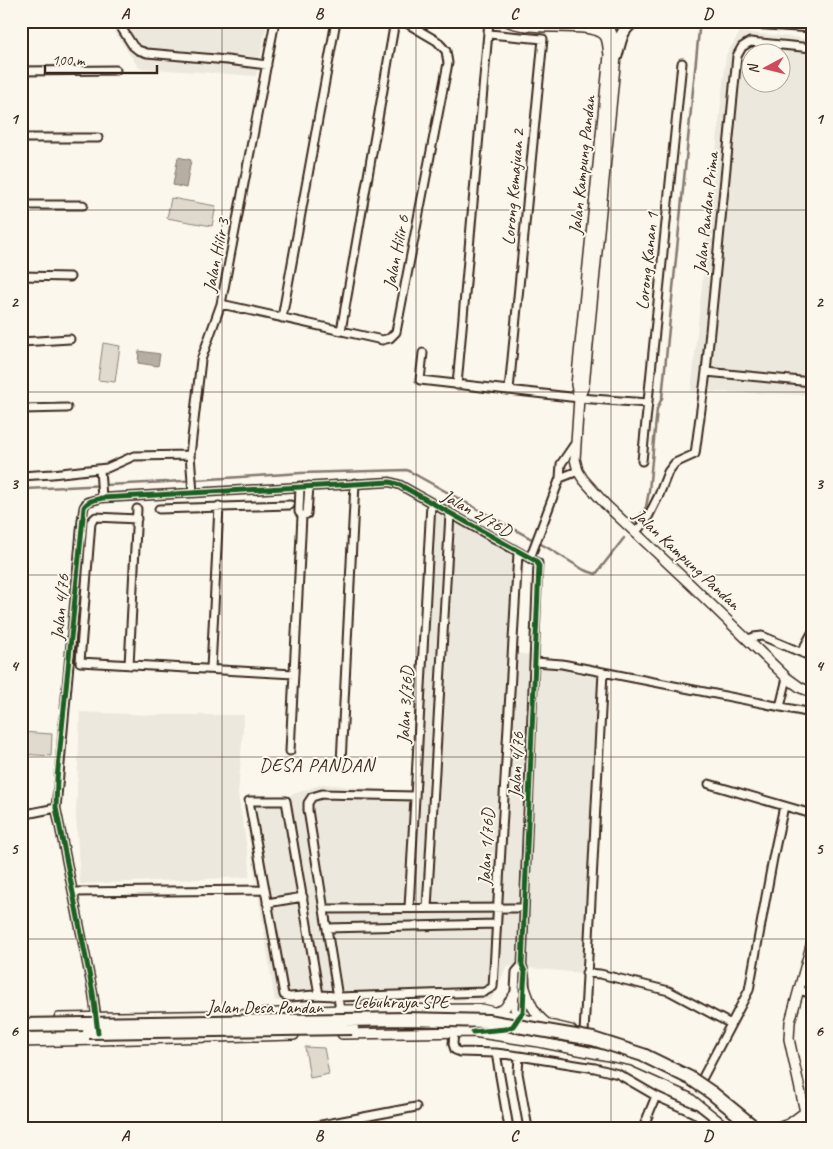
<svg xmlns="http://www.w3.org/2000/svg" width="833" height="1149" font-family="Caveat,sans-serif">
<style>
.built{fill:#ede8dd;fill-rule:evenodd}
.green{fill:#dfd9ce;stroke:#8d8276}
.water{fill:#b6aea2;stroke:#85796d}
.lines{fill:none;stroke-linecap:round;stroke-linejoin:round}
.stream{stroke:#85796d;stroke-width:2.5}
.minor-casing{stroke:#3b2a1e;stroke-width:11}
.tertiary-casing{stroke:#3b2a1e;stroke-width:12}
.trunk-casing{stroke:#3b2a1e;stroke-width:15}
.motorway-casing{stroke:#3b2a1e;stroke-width:16}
.minor{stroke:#fbf7ec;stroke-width:7}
.tertiary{stroke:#fbf7ec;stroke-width:9}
.trunk{stroke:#fbf7ec;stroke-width:11}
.motorway{stroke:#fbf7ec;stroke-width:12}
.motorway-bridge-casing{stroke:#3b2a1e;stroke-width:16;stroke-linecap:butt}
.motorway-bridge{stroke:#fbf7ec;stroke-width:12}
.cycleway-casing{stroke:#fbf7ec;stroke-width:8}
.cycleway{stroke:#1b5e20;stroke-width:5}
.grid{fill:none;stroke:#3b2a1e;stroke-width:1;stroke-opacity:0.55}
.labels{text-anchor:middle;stroke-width:4;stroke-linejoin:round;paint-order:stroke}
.street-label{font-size:18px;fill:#3b2a1e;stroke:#fbf7ec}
.neighbourhood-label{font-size:19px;letter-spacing:1px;fill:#3b2a1e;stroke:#fbf7ec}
.neatline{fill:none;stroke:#3b2a1e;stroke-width:2}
.grid-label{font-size:16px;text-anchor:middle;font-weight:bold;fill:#3b2a1e}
</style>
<rect width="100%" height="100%" fill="#fbf7ec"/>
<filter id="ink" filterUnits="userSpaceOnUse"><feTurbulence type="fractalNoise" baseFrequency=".02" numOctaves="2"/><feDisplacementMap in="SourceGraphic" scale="10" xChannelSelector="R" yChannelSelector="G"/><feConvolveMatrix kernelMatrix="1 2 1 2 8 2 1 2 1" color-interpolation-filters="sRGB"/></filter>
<g filter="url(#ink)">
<!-- built -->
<path class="built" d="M107,21H268L256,76L139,68Z
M740,32L812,39V395L691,391L726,55ZM750,52H780V82H750Z
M428,493L525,548L516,653L605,667L592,974L507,966L491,1000L275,1001L243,800L288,796L322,784L410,792Z
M80,712L154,715H244L238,795L250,866L249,877L80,884L76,816Z"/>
<!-- green -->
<path class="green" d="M171,198L216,206L212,226L167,218Z
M103,343L120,346L115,382L98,380Z
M21,732L52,734L51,756L21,754Z
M305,1047L324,1048L329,1074L310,1078Z"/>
<!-- water -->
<path class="water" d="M178,157L191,160L186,188L173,185Z
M139,351L160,354L158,366L138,363Z"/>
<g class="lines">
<!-- stream -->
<path class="stream" d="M26,489L167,482L301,473L407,470L548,548L584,570L596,574L624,538
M636,522L646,507L649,491L657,409L662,398L699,30"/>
<defs>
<path id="minor" d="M117,21L133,46L138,50L147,53L227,60L267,65
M489,34L543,39L509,390
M21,71L116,70
M21,138H98
M21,205H83
M21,276L70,277
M221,304L382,340L390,338L396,332L448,63L446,51L437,41L403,21
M282,318L336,21
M341,331L395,21
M21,342L70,339
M423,353L420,380L579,398L648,403
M706,372L812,382
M457,385L489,21
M21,409L67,408
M642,461L682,63
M100,469L102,498
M21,476L52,474L107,468L134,456L190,455
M560,478L578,471
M300,486L299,512L302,516L307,514L309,486
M193,493L190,455L201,360L221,304L275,21
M159,509L290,505
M137,519L96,517L91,522L80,662L294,674
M635,533L647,519L659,495L668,472L675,463L695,454L706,372L737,56L742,47L750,42L812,48
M530,558L560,478L561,464L574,445
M748,639L754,637L762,636L812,657
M802,651L812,633
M535,662L562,664L812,713
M129,665L137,509
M211,669L219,506
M780,707L787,678
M290,751L302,516
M341,763L355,483
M709,784L812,814
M21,815L56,808
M73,892L265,890
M267,903L303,897
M409,908L431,503
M427,908L450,514
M324,909L524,908
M327,928L496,924
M586,973L600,974L669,991L731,1024
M799,990L812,994
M319,995L286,801H249L284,995L289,997C305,996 322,993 338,997L484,992L493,987L518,553
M340,1010L308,810V803L312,797L322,794L415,796
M97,1022L93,993L56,808L82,520L84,507L87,502L102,498L390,482L400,485L538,563L522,965C527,976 526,1007 519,1017L514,1009L516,972L522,965
M454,1032L453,1044L455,1050L460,1052L496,1053L519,1056L595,1068L618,1074L656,1096L694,1113L713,1128
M584,1033L603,672
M496,1053L509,1128
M519,1056L518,1073L528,1128
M702,1079L749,990L773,858L784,806
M306,1128L416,1107
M645,1128V1123L656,1096"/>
<path id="tertiary" d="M507,21C529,33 593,20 605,36C608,41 608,49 609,55L576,385L579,398L575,459L578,471L583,479L605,504L690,584L787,678L801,688L812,692
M579,398L584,386L616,56C616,36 612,25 591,21
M524,985C529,1000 533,1013 546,1023
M496,1012L504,1009L515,994
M59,1018L240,1015L340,1010L481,1009L571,1030
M342,1034L473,1032L539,1042L634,1061
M21,1042L294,1035
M628,1059L695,1089L744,1128
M778,1128L789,1124L805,1112
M804,1128L805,1112L789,1039L790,1022L812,942"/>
<path id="trunk" d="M738,21L812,26
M616,56C620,42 621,28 635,21"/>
<path id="motorway" d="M21,1033L84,1032"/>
</defs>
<!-- minor casing -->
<use href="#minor" class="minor-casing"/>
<!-- tertiary casing -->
<use href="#tertiary" class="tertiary-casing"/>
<!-- trunk casing -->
<use href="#trunk" class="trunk-casing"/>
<!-- motorway casing -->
<use href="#motorway" class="motorway-casing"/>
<!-- minor -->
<use href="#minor" class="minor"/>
<!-- tertiary -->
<use href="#tertiary" class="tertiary"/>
<!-- trunk -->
<use href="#trunk" class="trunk"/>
<!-- motorway -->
<use href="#motorway" class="motorway"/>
<defs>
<path id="motorway-bridge" d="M21,1025L407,1019L488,1021L593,1039L643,1055L690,1078L712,1093L755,1128
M89,1032L352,1028"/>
</defs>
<!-- motorway-bridge casing -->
<use href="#motorway-bridge" class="motorway-bridge-casing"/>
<!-- motorway-bridge -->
<use href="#motorway-bridge" class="motorway-bridge"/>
<defs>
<path id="cycleway" d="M98,1033L93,993L56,808L57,779L84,507C89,500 94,500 102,498L390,482L400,485L536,561L539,566L522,965L525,972L524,985L523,1012L519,1017L513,1026L506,1029L473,1032"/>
</defs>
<!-- cycleway casing -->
<use href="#cycleway" class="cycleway-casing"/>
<!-- cycleway -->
<use href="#cycleway" class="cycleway"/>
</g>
</g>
<!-- grid -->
<path class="grid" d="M222,21V1128M416,21V1128M611,21V1128M21,210H812M21,392H812M21,575H812M21,757H812M21,939H812"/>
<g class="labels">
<!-- street labels -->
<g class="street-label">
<text transform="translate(582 165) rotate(-84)" y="6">Jalan Kampung Pandan</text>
<text transform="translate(513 187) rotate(-85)" y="6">Lorong Kemajuan 2</text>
<text transform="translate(706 213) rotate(-84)" y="6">Jalan Pandan Prima</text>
<text transform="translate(396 252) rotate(-79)" y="6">Jalan Hilir 6</text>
<text transform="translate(216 255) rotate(-79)" y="6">Jalan Hilir 3</text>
<text transform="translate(647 261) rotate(-84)" y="6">Lorong Kanan 1</text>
<text transform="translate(477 513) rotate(30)" y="6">Jalan 2/76D</text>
<text transform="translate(687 559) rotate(43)" y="6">Jalan Kampung Pandan</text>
<text transform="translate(60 607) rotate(-85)" y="6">Jalan 4/76</text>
<text transform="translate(405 705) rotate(-87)" y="6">Jalan 3/76D</text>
<text transform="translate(516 765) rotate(-87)" y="6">Jalan 4/76</text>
<text transform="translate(486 847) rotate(-87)" y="6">Jalan 1/76D</text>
<text x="401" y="1008">Lebuhraya SPE</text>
<text x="265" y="1013">Jalan Desa Pandan</text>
</g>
<!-- neighbourhood labels -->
<g class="neighbourhood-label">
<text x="317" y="771">DESA PANDAN</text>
</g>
</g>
<!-- margin -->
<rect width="833" height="1149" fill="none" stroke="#fbf7ec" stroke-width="55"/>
<!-- north arrow -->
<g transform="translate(766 68) rotate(263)"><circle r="24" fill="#fbf7ec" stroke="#aea59a"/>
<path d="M0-4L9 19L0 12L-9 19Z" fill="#d1495b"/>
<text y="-8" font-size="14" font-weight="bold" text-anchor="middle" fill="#3b2a1e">N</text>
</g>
<!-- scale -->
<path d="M45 65v8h112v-8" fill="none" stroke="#3b2a1e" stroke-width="2.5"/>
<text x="52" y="65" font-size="15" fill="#3b2a1e" stroke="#fbf7ec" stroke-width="4" paint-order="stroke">100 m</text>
<rect x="28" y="28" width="778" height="1094" class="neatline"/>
<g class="grid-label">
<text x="125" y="19">A</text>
<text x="319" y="19">B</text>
<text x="514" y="19">C</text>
<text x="708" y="19">D</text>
<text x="14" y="124">1</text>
<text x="819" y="124">1</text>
<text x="14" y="307">2</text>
<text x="819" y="307">2</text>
<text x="14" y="489">3</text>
<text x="819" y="489">3</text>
<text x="14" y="671">4</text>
<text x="819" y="671">4</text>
<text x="14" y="854">5</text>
<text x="819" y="854">5</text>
<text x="14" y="1036">6</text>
<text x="819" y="1036">6</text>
<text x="125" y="1141">A</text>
<text x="319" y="1141">B</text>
<text x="514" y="1141">C</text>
<text x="708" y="1141">D</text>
</g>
</svg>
